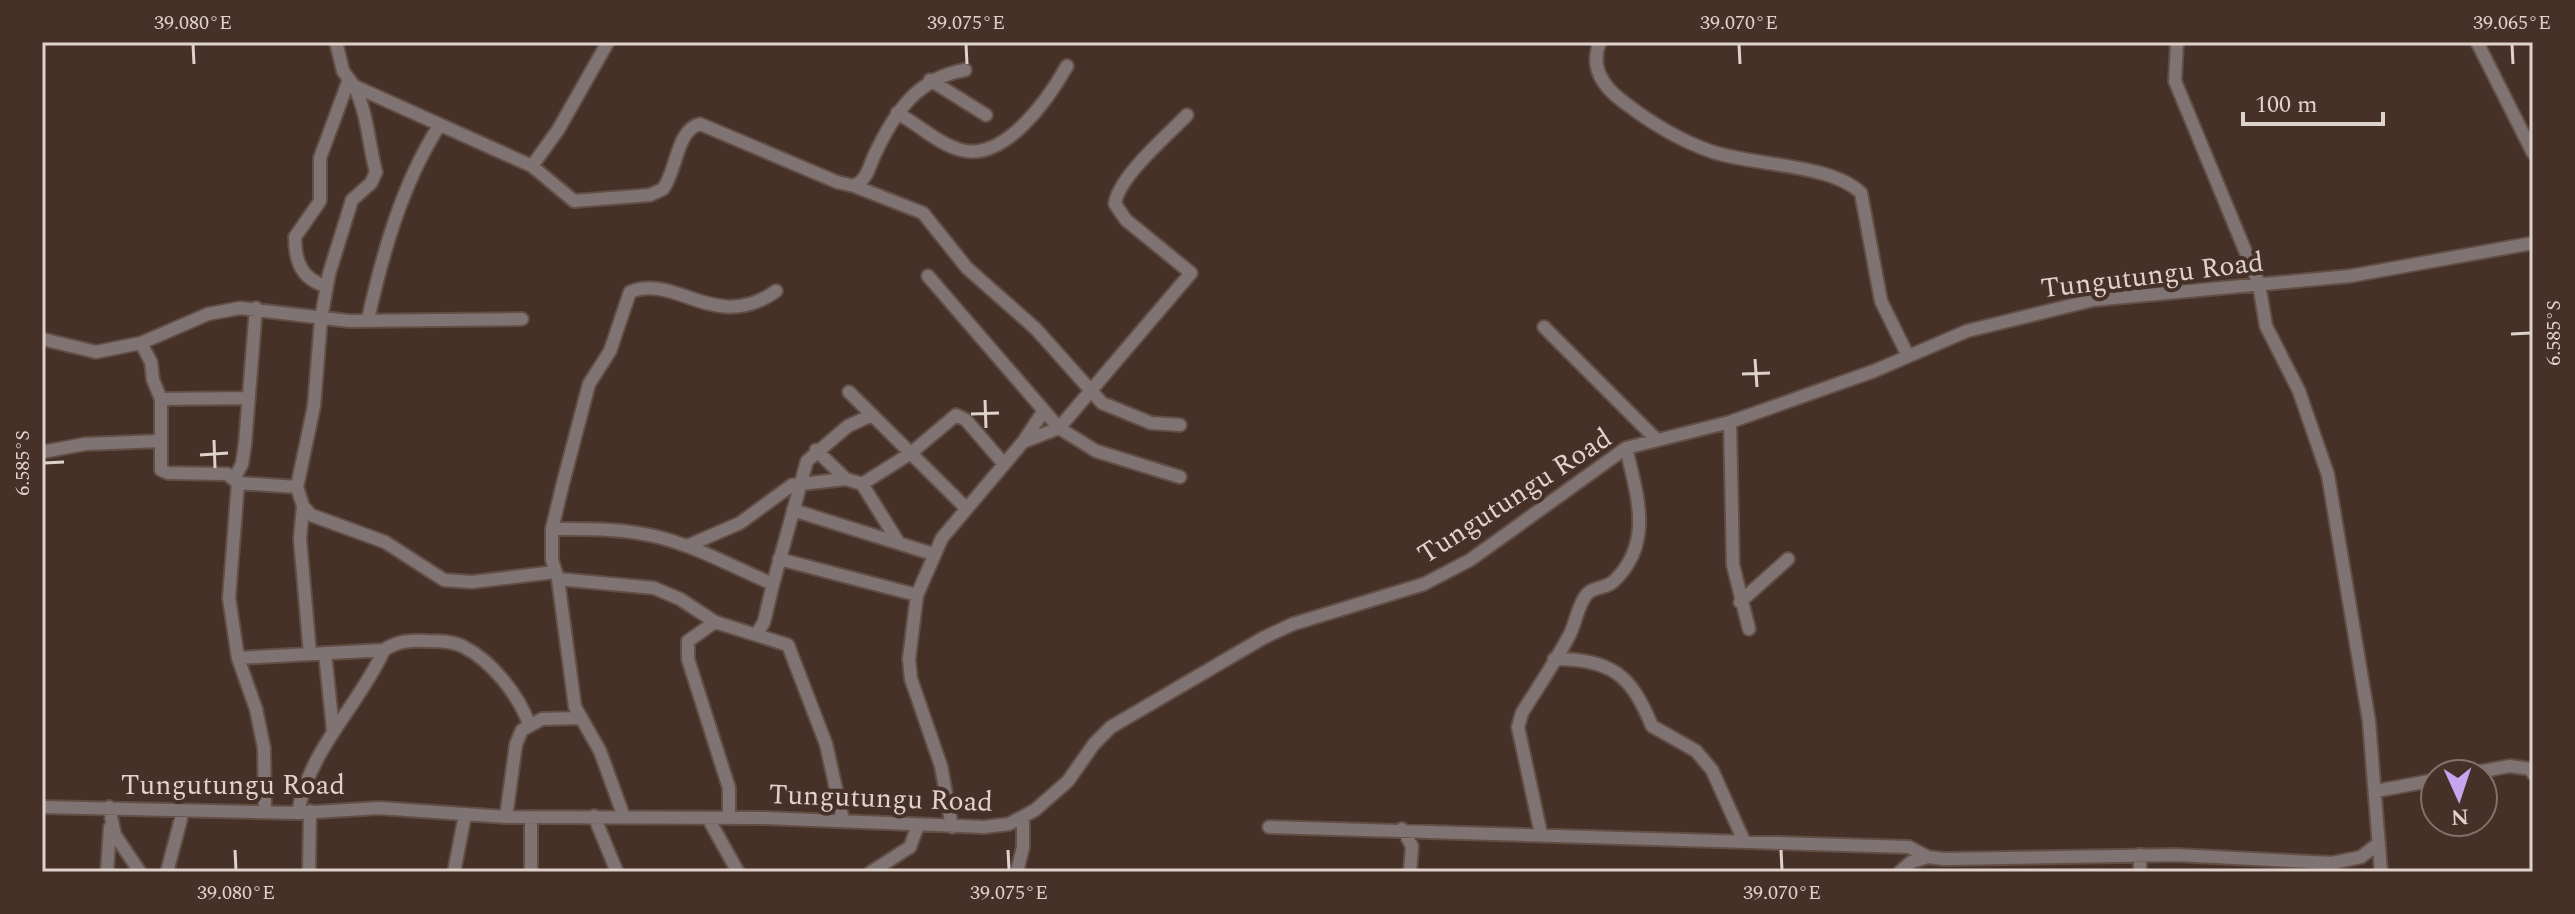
<svg xmlns="http://www.w3.org/2000/svg" width="2575" height="914" font-family="Spectral,serif">
<style>
.lines{fill:none;stroke-linecap:round;stroke-linejoin:round}
.minor-casing{stroke:#624e45;stroke-width:16}
.minor{stroke:#807373;stroke-width:12}
.ticks{fill:none;stroke:#dfd1cb;stroke-width:3}
.labels{text-anchor:middle;stroke-width:8;stroke-linejoin:round;paint-order:stroke}
.street-label{font-size:28px;fill:#dfd1cb;stroke:#463128}
.neatline{fill:none;stroke:#dfd1cb;stroke-width:3}
.ticks-label{font-size:20px;text-anchor:middle;fill:#dfd1cb}
</style>
<rect width="100%" height="100%" fill="#463128"/>
<g class="lines">
<defs>
<path id="minor" d="M336,42L343,71L354,86L532,166L574,201L650,195L663,189C677,171 676,130 700,124L837,182L854,186C867,180 869,167 874,156C894,113 917,78 965,70
M1600,42C1589,68 1604,88 1625,103C1651,123 1679,140 1710,151C1752,166 1830,163 1861,193L1881,301L1908,356
M2177,42L2175,81L2259,284L2266,326L2299,391L2328,475L2369,721L2381,872
M2477,42L2533,153
M930,80L986,115
M897,113C918,124 938,144 961,150C1005,162 1049,98 1067,66
M532,166L558,130L608,42
M854,186L923,213L967,268L1036,329L1102,403L1151,423L1180,425
M928,276L1059,428L1096,451L1180,477
M326,286C301,279 295,261 295,237L320,201V158L348,82
M368,319C383,252 402,184 439,126
M1544,327L1656,439
M42,339L96,352L141,343L151,362L153,380L161,399V470L168,473L227,474L238,483L297,487L314,406L321,319L329,274L352,200L371,183L376,172C368,142 368,114 354,86
M141,343L208,314L240,308L349,321L522,319
M849,392L965,507
M161,399L249,398
M1730,422L1733,565L1749,629
M1023,442L1059,428L1191,273L1126,220L1115,204C1118,177 1168,135 1187,115
M816,450L846,479L862,484L911,453L956,415L966,420L1003,463
M42,452L85,444L160,441
M234,479L242,464L245,444L256,308
M238,483L229,598L238,658L256,709L264,748L265,812
M862,484L897,540
M297,487L303,506L311,515L385,542L444,580L472,582L555,572
M303,506L300,539L310,654
M793,510L933,554
M552,529C588,529 623,528 658,537C698,547 735,568 773,584L807,461L848,426L872,415
M687,546L740,523L792,485L846,479
M779,559L917,595
M558,579L654,588L680,599L715,622L788,645L826,744L843,820
M1740,602L1788,559
M715,622L688,641V659L729,788V818
M756,635L764,622L773,584
M325,653L333,730
M238,658L384,650
M1554,659C1612,659 1631,675 1652,726L1696,751L1712,770L1744,841
M2467,774L2510,766L2530,769L2533,774
M2376,791L2435,780
M42,807L298,813L379,808L506,817L765,818L984,827L1009,824L1035,810L1068,781L1094,744L1111,727L1263,638L1293,624L1424,584L1470,560L1626,448L1730,422L1874,371L1967,331L2093,300L2350,276L2533,243
M109,807L115,835L140,872
M298,813C309,749 358,707 384,650C397,641 411,640 427,641C439,641 453,641 464,647C492,661 519,696 529,724
M594,816L617,872
M506,817L516,744L522,730L542,719L579,718
M624,817L600,751L575,707L558,579L552,560V529L563,483L589,384L610,351L630,292C676,273 716,334 776,291
M708,818L738,872
M952,827L941,766L911,679L909,659L917,595L942,538L1023,442L1043,412
M1269,827L1909,847L1928,857L1944,859L2176,855L2332,863L2361,857L2379,843
M1402,829L1412,846L1410,872
M1541,834L1518,727L1522,713C1538,687 1556,661 1570,634C1576,622 1578,604 1587,594C1594,586 1606,589 1614,581C1654,543 1637,495 1626,448
M2140,855V872
M107,872L110,827
M167,872L183,811
M309,872L310,811
M454,872L465,815
M531,872V817
M871,872L910,847L918,825
M1017,872L1023,847V819
M1900,872L1911,862L1928,857"/>
</defs>
<!-- minor casing -->
<use href="#minor" class="minor-casing"/>
<!-- minor -->
<use href="#minor" class="minor"/>
</g>
<!-- ticks -->
<path class="ticks" d="M193,44L194,64M966,44L967,64M1739,44L1740,64M2512,44L2513,64M2511,334L2531,333M1755,359L1757,387M1742,374L1770,373M985,400L986,428M971,414L999,413M214,440L215,468M200,455L228,453M44,463L64,462M235,850L236,870M1008,850L1009,870M1781,850L1782,870"/>
<g class="labels">
<!-- street labels -->
<g class="street-label">
<text transform="translate(2152 274) rotate(-7)" y="10">Tungutungu Road</text>
<text transform="translate(1514 495) rotate(-33)" y="10">Tungutungu Road</text>
<text x="233" y="794">Tungutungu Road</text>
<text transform="translate(881 797) rotate(2)" y="10">Tungutungu Road</text>
</g>
</g>
<!-- border -->
<rect width="2575" height="914" fill="none" stroke="#463128" stroke-width="88"/>
<!-- north arrow -->
<g transform="translate(2459 798) rotate(177)"><circle r="38" fill="#463128" stroke="#837169" stroke-width="2"/>
<path d="M0-6L14 30L0 20L-14 30Z" fill="#c7a6ef"/>
<text y="-12" font-size="22" font-weight="bold" text-anchor="middle" fill="#dfd1cb">N</text>
</g>
<!-- scale -->
<path d="M2243 112v12h140v-12" fill="none" stroke="#dfd1cb" stroke-width="4"/>
<text x="2255" y="112" font-size="24" fill="#dfd1cb" stroke="#463128" stroke-width="6" paint-order="stroke">100 m</text>
<rect x="44" y="44" width="2487" height="826" class="neatline"/>
<g class="ticks-label">
<text x="193" y="29">39.080°E</text>
<text x="966" y="29">39.075°E</text>
<text x="1739" y="29">39.070°E</text>
<text x="2512" y="29">39.065°E</text>
<text transform="translate(2553 333) rotate(-90)" y="7">6.585°S</text>
<text transform="translate(22 463) rotate(-90)" y="7">6.585°S</text>
<text x="236" y="899">39.080°E</text>
<text x="1009" y="899">39.075°E</text>
<text x="1782" y="899">39.070°E</text>
</g>
</svg>
